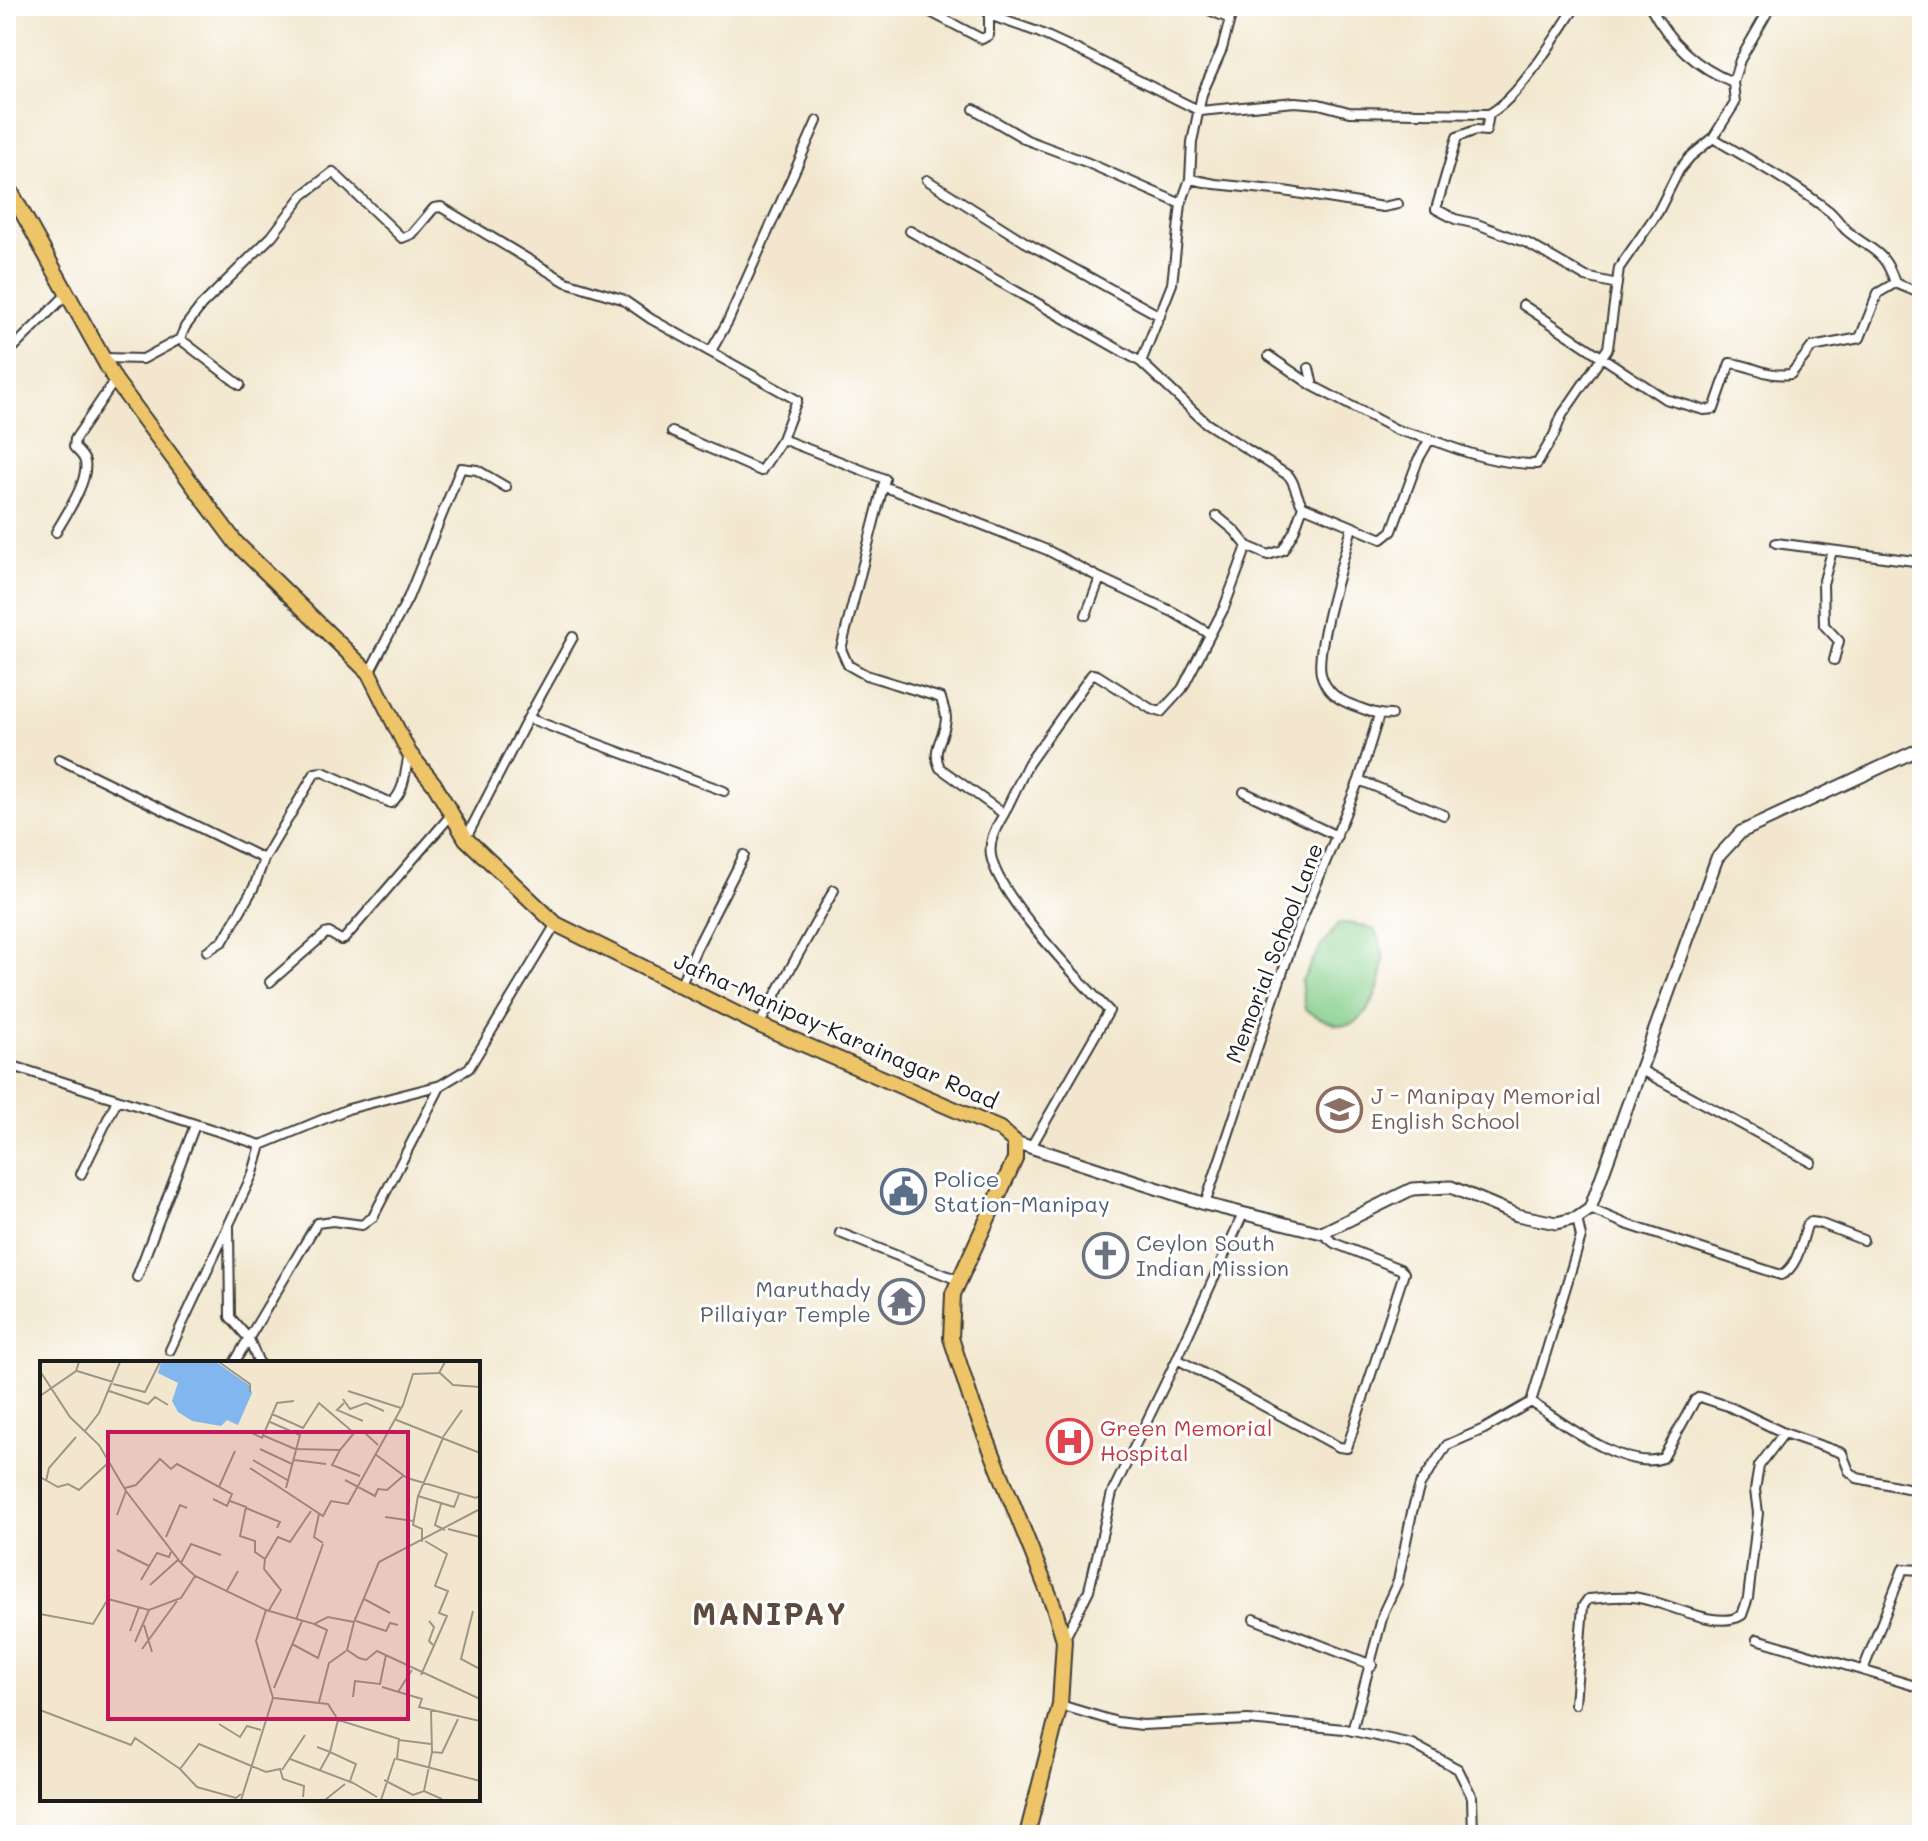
<svg xmlns="http://www.w3.org/2000/svg" width="1928" height="1841" font-family="Mali,sans-serif">
<style>
.grass{fill:#86cf8c;stroke:#517654;stroke-width:2}
.lines{fill:none;stroke-linecap:round;stroke-linejoin:round}
.minor-casing{stroke:#3c3a37;stroke-width:12}
.tertiary-casing{stroke:#3c3a37;stroke-width:15}
.primary-casing{stroke:#3c3a37;stroke-width:18}
.minor{stroke:#fff;stroke-width:8}
.tertiary{stroke:#fff;stroke-width:11}
.primary{stroke:#eec469;stroke-width:14}
.labels{text-anchor:middle;stroke-width:6;stroke-linejoin:round;paint-order:stroke}
.street-label{font-size:22px;fill:#1c1c1c;stroke:#fff}
.education-label{font-size:22px;fill:#785e54;stroke:#fff;text-anchor:start}
.service-label{font-size:22px;fill:#4e5e75;stroke:#fff;text-anchor:start}
.worship-label{font-size:22px;fill:#5b616d;stroke:#fff;text-anchor:start}
.health-label{font-size:22px;fill:#be3a42;stroke:#fff;text-anchor:start}
.district-label{font-size:30px;font-weight:bold;letter-spacing:2px;fill:#5d4a3d;stroke:#fff}
.inset-road{fill:none;stroke:#9c9687;stroke-width:2}
.view{fill:#c2185b;fill-opacity:0.15;stroke:#c2185b;stroke-width:4}
.inset-edge{fill:none;stroke:#1c1c1c;stroke-width:4}
</style>
<rect width="100%" height="100%" fill="#fff"/>
<filter id="ink" filterUnits="userSpaceOnUse"><feTurbulence type="fractalNoise" baseFrequency=".0125" numOctaves="2"/><feDisplacementMap in="SourceGraphic" scale="16" xChannelSelector="R" yChannelSelector="G"/><feConvolveMatrix kernelMatrix="1 2 1 2 8 2 1 2 1" color-interpolation-filters="sRGB"/></filter>
<filter id="wash" filterUnits="userSpaceOnUse"><feTurbulence type="fractalNoise" baseFrequency=".006" numOctaves="4" result="noise"/><feDisplacementMap in="SourceGraphic" scale="32" xChannelSelector="R" yChannelSelector="G"/><feGaussianBlur stdDeviation="1.8" result="paint"/><feColorMatrix in="noise" values="0 0 0 0 0 0 0 0 0 0 0 0 0 0 0 0 0 1.4 0 .05"/><feComposite in="paint" operator="in"/></filter>
<g filter="url(#wash)">
<rect width="100%" height="100%" fill="#f2e7ce"/>
<!-- grass -->
<path class="grass" d="M1339,923L1356,924L1375,930C1378,938 1382,947 1383,954C1385,978 1370,1029 1339,1025C1327,1023 1316,1016 1305,1010L1301,982L1319,949Z"/>
</g>
<g filter="url(#ink)">
<g class="lines">
<defs>
<path id="minor" d="M919,6L982,39L989,35V15L999,11L1001,6
M1650,6C1669,42 1695,67 1733,82
M989,15L1038,32L1086,54L1200,111L1295,102L1319,104L1349,112L1489,114C1519,98 1556,36 1576,6
M974,109L1027,140L1086,162L1181,204
M1489,114L1486,131L1476,130L1457,137L1436,209L1455,219L1477,224L1527,243L1586,277L1617,284
M1713,138C1752,161 1793,183 1829,211C1836,217 1840,224 1846,230C1870,251 1884,248 1895,283L1922,294
M1190,179L1215,184L1284,191L1383,207L1398,204
M927,180L1025,242L1160,316
M910,231L1141,362L1206,423L1289,476C1296,485 1296,496 1303,506L1382,539L1392,531L1418,460L1430,439C1465,453 1499,464 1537,464L1554,435L1562,415L1608,348L1619,268L1658,212L1679,170L1690,157L1713,138L1735,103L1733,82L1740,60L1771,6
M1523,305L1665,399L1704,410L1714,409L1730,363C1756,366 1764,377 1791,374L1812,347L1860,338L1878,293L1895,283
M180,339L240,385
M711,351L728,321L817,121
M6,355L67,294
M1269,356L1313,386
M105,358L143,359L180,339L185,327L201,306L272,236L303,195L333,172L402,238L412,234L434,208L441,207L566,282L622,299L651,319L797,400L782,439L761,471L672,432
M1141,362L1172,284L1181,204L1190,179L1192,142L1202,94L1222,49L1230,19L1200,6
M1309,368L1313,386L1397,430L1430,439
M782,439L885,479L841,649L848,665L866,675L941,698C942,704 946,712 946,718C946,736 930,748 940,768L1004,814C995,829 987,843 992,860C1003,901 1078,979 1109,1011L1032,1145
M883,486L1047,550L1100,578L1086,615
M1217,516L1235,531L1247,546
M1352,527C1344,558 1315,648 1321,674C1326,692 1338,700 1355,706C1368,711 1378,715 1391,715
M56,532C65,516 89,481 85,462C84,456 78,452 74,447L75,439L115,380
M1776,543L1922,562
M1832,551L1823,584L1824,625L1839,641L1834,660
M1100,578L1173,612L1210,634
M369,673L408,598L461,468L477,470L506,487
M528,718L573,637
M59,759L264,859
M1359,780L1444,815
M1244,792L1337,836
M1004,814L1028,764L1092,674L1097,675L1151,709L1161,712L1182,689L1224,608L1247,546L1268,555L1283,550L1294,531L1303,506
M466,838L528,718L724,791
M207,951L223,941L254,887L264,859L315,773L323,772L391,803C405,792 405,771 409,754
M270,982L325,934L329,933L341,940L344,939L452,814
M680,986L696,949L744,855
M759,1025L834,890
M6,1068L16,1067L261,1145L348,1109L441,1085L469,1068L556,924
M1641,1070L1811,1162
M81,1174L117,1100
M1205,1204L1293,941L1359,780L1379,715
M1590,1209L1626,1224L1781,1275C1797,1269 1802,1241 1807,1225L1811,1222L1819,1223L1863,1240
M1577,1218L1581,1237L1531,1402C1562,1422 1625,1472 1663,1458L1695,1400L1700,1397L1728,1406L1784,1433L1842,1453L1849,1471L1857,1478L1922,1491
M229,1227L230,1317L249,1339L259,1363
M840,1233L958,1280
M137,1277L195,1125
M170,1350L253,1173L261,1145
M1177,1359L1339,1447L1347,1448L1404,1273L1400,1269L1334,1243L1322,1233
M234,1363L317,1223L333,1221L362,1225L373,1217L441,1085
M1254,1619L1372,1665
M1757,1639L1922,1688
M1064,1640L1089,1590L1112,1493L1177,1359L1243,1214
M1863,1670L1903,1569L1922,1570
M1575,1704L1583,1606L1588,1599C1602,1598 1618,1596 1632,1597C1663,1599 1716,1632 1742,1615L1748,1598L1758,1513L1755,1490L1759,1466L1784,1433
M1060,1705L1117,1722L1142,1725L1248,1720L1344,1729L1412,1744L1458,1769L1472,1797L1473,1835
M1352,1731L1384,1611L1398,1581L1412,1512L1420,1485L1447,1445L1484,1429L1531,1402"/>
<path id="tertiary" d="M1015,1142L1205,1204L1322,1233L1412,1189L1451,1187L1517,1215L1556,1223L1577,1218L1590,1209L1717,858L1741,832L1922,748"/>
<path id="primary" d="M6,183L115,380L236,543L369,673L409,753L434,784L466,839L556,924L759,1025L1000,1129L1015,1142V1159L953,1294L951,1338L971,1400L1054,1607L1064,1640L1060,1705L1027,1835"/>
</defs>
<!-- minor casing -->
<use href="#minor" class="minor-casing"/>
<!-- tertiary casing -->
<use href="#tertiary" class="tertiary-casing"/>
<!-- primary casing -->
<use href="#primary" class="primary-casing"/>
<!-- minor -->
<use href="#minor" class="minor"/>
<!-- tertiary -->
<use href="#tertiary" class="tertiary"/>
<!-- primary -->
<use href="#primary" class="primary"/>
</g>
</g>
<!-- icons -->
<defs>
<symbol id="school-ring" viewBox="-11 -11 22 22"><circle r="9.5" fill="#fff" stroke="#8d6e63" stroke-width="1.5"/><path d="M0-5L7-2L0 1L-7-2ZM-4 1L0 2.5L4 1V4Q0 6-4 4Z" fill="#8d6e63"/></symbol>
<symbol id="civic-ring" viewBox="-11 -11 22 22"><circle r="9.5" fill="#fff" stroke="#5c6f8a" stroke-width="1.5"/><path d="M-.6-6.5H3V-4.5H.6V-3L4-1V1h2V6H-6V1h2V-1L-.6-3ZM-1.2 2.5V6h2.4V2.5Z" fill="#5c6f8a"/></symbol>
<symbol id="church-ring" viewBox="-11 -11 22 22"><circle r="9.5" fill="#fff" stroke="#6b7280" stroke-width="1.5"/><path d="M-1.2-6h2.4v3.5h3.3v2.4h-3.3V6h-2.4V-.1h-3.3v-2.4h3.3Z" fill="#6b7280"/></symbol>
<symbol id="temple-ring" viewBox="-11 -11 22 22"><circle r="9.5" fill="#fff" stroke="#6b7280" stroke-width="1.5"/><path d="M0-6L5-2H3V0L6.5 2.5H4V6H1.5V3h-3V6H-4V2.5H-6.5L-3 0V-2H-5Z" fill="#6b7280"/></symbol>
<symbol id="hospital-ring" viewBox="-11 -11 22 22"><circle r="9.5" fill="#fff" stroke="#e0444e" stroke-width="1.5"/><path d="M-5-5h3v3.5h4V-5h3V5h-3V1.5h-4V5h-3Z" fill="#e0444e"/></symbol>
</defs>
<g fill-rule="evenodd">
<use href="#school-ring" x="1314" y="1084" width="51" height="51"/>
<use href="#civic-ring" x="878" y="1166" width="51" height="51"/>
<use href="#church-ring" x="1080" y="1230" width="51" height="51"/>
<use href="#temple-ring" x="876" y="1276" width="51" height="51"/>
<use href="#hospital-ring" x="1044" y="1416" width="51" height="51"/>
</g>
<g class="labels">
<!-- street labels -->
<g class="street-label">
<text transform="translate(1274 953) rotate(-69)" y="8">Memorial School Lane</text>
<text transform="translate(836 1031) rotate(24)" y="8">Jafna-Manipay-Karainagar Road</text>
</g>
<!-- education labels -->
<g class="education-label">
<text x="1371" y="1104">J - Manipay Memorial<tspan x="1371" dy="25">English School</tspan></text>
</g>
<!-- service labels -->
<g class="service-label">
<text x="934" y="1187">Police<tspan x="934" dy="25">Station-Manipay</tspan></text>
</g>
<!-- worship labels -->
<g class="worship-label">
<text x="1136" y="1251">Ceylon South<tspan x="1136" dy="25">Indian Mission</tspan></text>
<text x="871" y="1297" text-anchor="end">Maruthady<tspan x="871" dy="25">Pillaiyar Temple</tspan></text>
</g>
<!-- health labels -->
<g class="health-label">
<text x="1100" y="1436">Green Memorial<tspan x="1100" dy="25">Hospital</tspan></text>
</g>
<!-- district labels -->
<g class="district-label">
<text x="770" y="1625">MANIPAY</text>
</g>
</g>
<!-- overview -->
<g transform="translate(40 1361)">
<rect width="440" height="440" fill="#f2e7ce"/>
<path d="M121,1H176L209,24L212,32L198,64L187,59L181,65L152,60L138,51L132,40L138,22L118,12Z" fill="#82b6ef"/>
<path class="inset-road" d="M179,1L210,23V31M0,10L30,56L59,84L86,130L141,202L155,215L226,249L216,280L233,337L201,439M37,10L73,21M399,11L413,24L440,26M73,23L105,31L120,1M69,30L108,43L115,36L128,44M308,30L361,47M0,35L36,10L39,1M303,38L310,48L326,42L344,50M304,42L297,49L323,60M232,53L263,67L279,42L314,72M354,58L440,92M230,61L260,74L246,127M45,70L59,52L80,1M210,71L222,77L237,42L254,40M222,74L255,88L300,89L314,72H325L338,84M403,76L422,49M220,88L252,103M300,89L292,104L320,115M335,93L367,117L436,137L440,134M213,99L249,120M254,99L286,103M210,107L283,155L291,140L308,143L363,44L373,13L399,12L405,1M0,116L18,126L28,123L39,129L68,102M305,119L335,135L338,128L347,129L363,115M6,120L9,107L36,76M179,126L195,90M85,127L96,124L120,98L131,108L137,103L192,133L187,145L173,138M378,135L414,146L419,133M190,140L206,146L200,175L215,180V191L225,198L224,208L241,229L229,249M401,143L395,164L405,169M206,147L240,161L237,167M279,153L274,176L283,182M77,154L86,130M345,156L374,160M408,168L440,176M126,176L140,144L147,147M382,181V168L373,164L378,135L403,77M77,189L109,205M225,198L238,176L250,181L271,150M141,202L151,183L181,194M101,219L117,192L129,196L131,191M110,224L139,198M186,231L198,210M324,238L350,252M226,249L274,263L288,256L314,261L339,201L440,148M433,250L421,298L440,308M0,253L53,263L68,238L109,249L141,237L155,215M256,259L283,183M316,260L346,270L350,262L358,264M389,260L394,266L389,280L393,284M314,261L307,289L319,297L326,299L337,290L440,338M104,264L112,291M90,270L99,246M95,281L109,249M252,283L278,297L287,269L274,263M102,288L137,240M381,314L407,255L399,252L408,230L395,225L407,193L385,180M342,326L382,338L379,346L440,360M234,327L262,260M358,331L372,309M313,336L315,320L340,323L346,294M234,337L288,343L298,359L359,378L357,398L440,420M279,341L289,302L306,290M0,349L91,384L95,377L140,408L159,383L226,411L240,408L243,418L264,425L263,436M179,363L200,376L207,365L221,369M359,379L391,383M277,386L290,391L298,359M392,391L402,392L418,358M250,398L313,422M140,408L157,426L196,437L201,433M242,409L265,374M280,409L290,391L316,403L310,420L337,436M344,419L373,434L384,430L402,438M384,430L392,391L391,349M285,439L305,423M341,439L355,397"/>
<path class="view" d="M68,71H368V358H68Z"/>
<rect width="440" height="440" class="inset-edge"/>
</g>
<!-- margin -->
<rect width="1928" height="1841" fill="none" stroke="#fff" stroke-width="32"/>
</svg>
